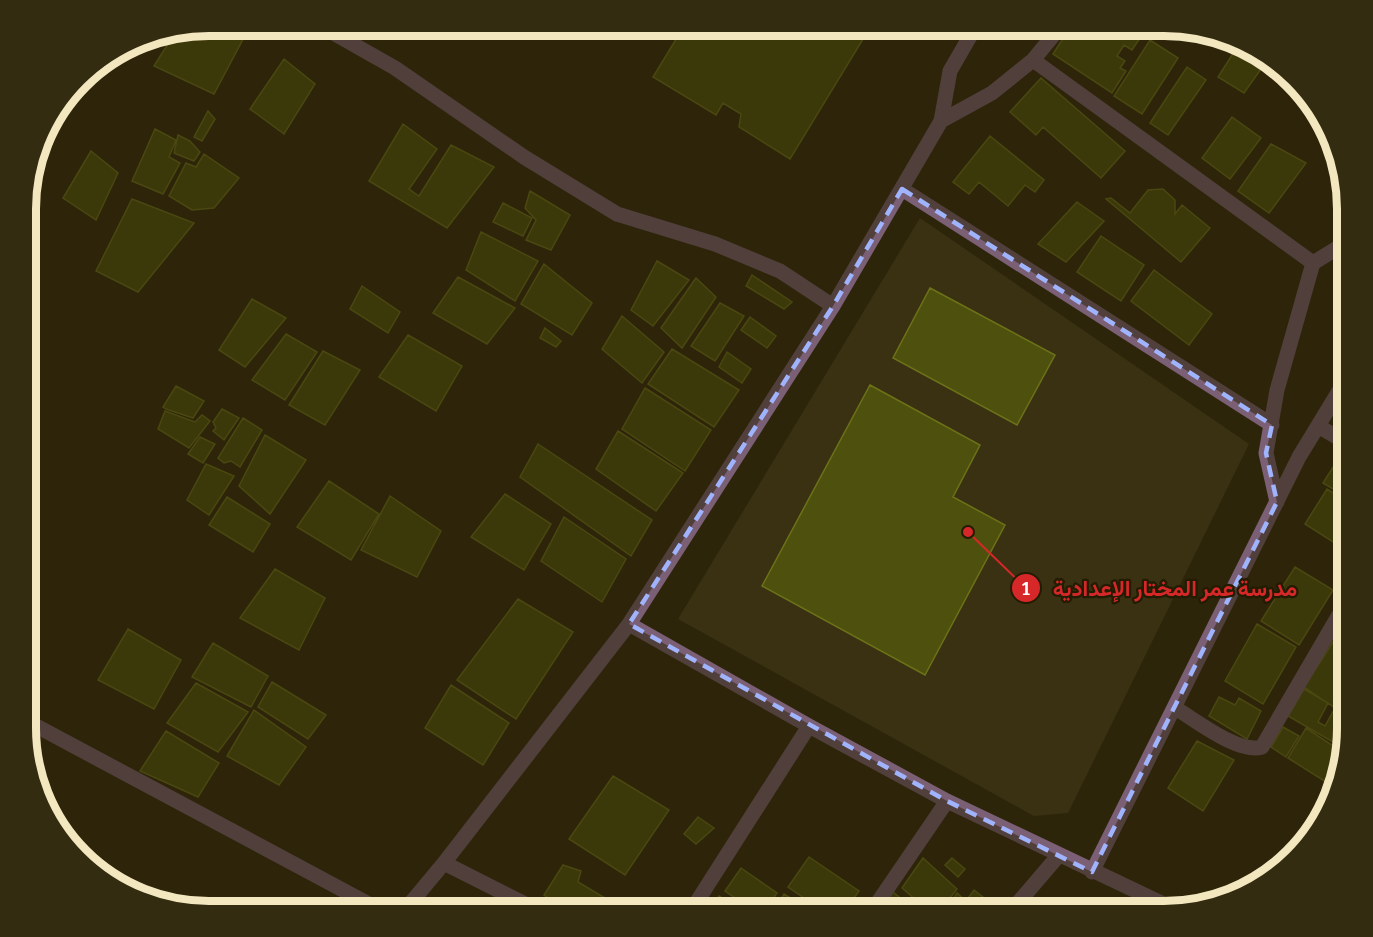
<svg xmlns="http://www.w3.org/2000/svg" width="1373" height="937" font-family="Bitter,Vazirmatn,serif">
<style>
.built{fill:#3a3113}
.building{fill:#4d510d;stroke:#6d7219;stroke-width:1.5}
.lines{fill:none;stroke-linecap:round;stroke-linejoin:round}
.minor{stroke:#7a5f75;stroke-width:15}
.marked{fill:none;stroke:#a0b3fd;stroke-width:4.5;stroke-dasharray:12 8;stroke-linejoin:round}
.rim{fill:none;stroke:#f3e7bf;stroke-width:8}
.leader{fill:none;stroke:#d62828;stroke-width:2}
.callout-dot{fill:#d62828;stroke:#231c02;stroke-width:2}
.mark-label{font-size:18px;text-anchor:middle;font-weight:bold;fill:#fff}
.callout-label{font-size:22px;text-anchor:middle;font-weight:bold;fill:#d62828;stroke:#231c02;stroke-width:4.5;stroke-linejoin:round;paint-order:stroke}
</style>
<rect width="100%" height="100%" fill="#2d250a"/>
<!-- built -->
<path class="built" d="M920,218L1249,444L1068,813L1034,816L678,619Z"/>
<!-- building -->
<path class="building" d="M209,25L250,26L214,94L154,66L171,39L158,36Z
M684,26H871L790,159L739,127L741,114L723,103L716,115L653,77Z
M1071,26H1082L1099,37L1107,26H1122L1140,38L1132,50L1124,45L1117,56L1125,61L1120,68L1126,71L1112,93L1053,54Z
M1150,40L1178,58L1142,114L1114,96Z
M1239,44L1268,59L1244,93L1218,77Z
M284,59L315,84L284,134L250,109Z
M1187,67L1206,80L1168,135L1150,123Z
M1041,78L1125,151L1101,178L1043,127L1036,135L1010,112Z
M208,111L215,119L202,141L194,137Z
M1232,117L1261,138L1230,179L1202,158Z
M403,124L437,149L409,189L419,196L451,145L494,167L447,228L369,181Z
M155,129L176,140L169,157L180,163L163,194L132,181Z
M178,135L190,141L200,152L194,161L174,153Z
M990,136L1044,180L1035,192L1025,185L1008,206L979,182L969,194L953,182Z
M1271,144L1306,163L1269,213L1238,191Z
M91,151L118,173L96,220L63,198Z
M204,154L239,178L214,208L192,210L169,196L186,163L196,167Z
M1163,189L1175,200V214L1182,205L1210,228L1181,262L1106,199L1111,198L1130,213L1148,190Z
M530,191L570,215L551,250L526,240L536,220L525,208Z
M132,199L194,223L138,292L96,271Z
M1077,202L1104,221L1066,262L1038,244Z
M503,203L532,218L523,236L493,222Z
M481,232L538,261L515,301L466,270Z
M1101,236L1144,265L1121,301L1077,272Z
M657,261L689,280L653,326L631,310Z
M544,264L592,303L572,335L521,304Z
M1154,270L1212,314L1189,345L1131,301Z
M752,275L792,302L784,309L746,286Z
M458,277L515,308L487,344L433,313Z
M696,278L716,297L682,348L661,328Z
M362,286L400,312L388,333L350,309Z
M930,288L1055,355L1017,425L893,358Z
M252,299L286,318L245,367L219,350Z
M720,303L744,316L715,361L691,346Z
M622,316L664,352L642,383L602,349Z
M750,317L776,336L767,348L741,330Z
M545,328L561,341L556,347L540,338Z
M286,334L317,352L285,400L252,380Z
M408,335L462,366L436,411L379,377Z
M672,349L739,390L714,427L648,384Z
M323,351L360,370L325,425L289,405Z
M727,352L751,369L742,383L719,367Z
M870,385L980,445L953,497L1005,525L925,675L762,586Z
M176,386L204,401L193,418L166,409L163,407Z
M645,388L711,430L685,471L622,429Z
M222,409L239,418L224,440L213,431L216,428L213,422Z
M165,411L195,422L202,415L210,421L189,448L158,429Z
M243,418L262,430L240,467L231,461L224,463L218,458Z
M618,431L683,473L656,511L596,469Z
M265,435L306,460L270,514L239,486Z
M200,437L215,444L203,463L188,454Z
M538,444L652,520L631,556L520,477Z
M1337,461L1347,468V530L1344,535L1347,538V551L1305,524L1327,489L1343,499L1345,496L1323,483Z
M206,464L234,476L209,515L187,500Z
M329,481L379,514L351,560L297,527Z
M505,494L551,524L524,570L471,537Z
M390,496L441,531L417,577L361,550Z
M227,497L270,524L253,552L209,525Z
M564,517L626,559L602,602L541,561Z
M1295,567L1333,590L1299,645L1261,621Z
M275,569L325,598L299,650L240,618Z
M518,599L573,632L516,719L457,680Z
M1257,624L1296,647L1263,704L1225,681Z
M128,629L181,660L154,709L98,680Z
M1340,631L1347,636V669L1339,683L1347,687V716L1304,687Z
M213,643L268,676L251,707L192,677Z
M272,682L326,715L308,739L258,707Z
M196,683L248,712L218,752L167,723Z
M451,685L509,723L483,765L425,728Z
M1304,689L1328,703L1318,722L1325,726L1335,708L1347,715L1345,749L1288,716Z
M1219,697L1235,705L1239,698L1261,711L1247,739L1209,716Z
M254,710L306,747L279,785L227,756Z
M1283,727L1299,736L1286,757L1271,747Z
M1306,728L1344,753L1337,789L1288,758Z
M166,731L219,763L198,797L140,771Z
M1197,741L1234,760L1203,811L1168,788Z
M613,776L669,810L625,875L569,839Z
M698,817L714,828L696,844L684,834Z
M809,857L859,891L845,911H823L788,887Z
M923,858L957,889L943,907L934,898L925,908L902,888Z
M952,858L965,869L958,877L945,865Z
M563,865L581,871L578,882L605,898L597,911H568L544,895Z
M741,868L777,893L765,911H754L725,891Z
M974,890L983,897L971,911H963L951,902L957,893L966,901Z
M892,891L910,906L905,911H876Z
M784,894L811,911H773Z
M719,896L742,911H708Z"/>
<g class="lines">
<!-- minor -->
<path class="minor" d="M321,26L395,68L524,157L617,214L715,244L780,271L833,306
M1033,60L1313,263
M941,121L950,71L976,26
M902,189L1272,425
M1318,426L1347,443
M1277,502L1266,453L1277,390L1313,263L1347,242
M629,624L809,726L947,801L1174,909
M1175,708C1196,720 1238,754 1262,747L1347,601
M27,721L382,911
M444,863L539,911
M1092,872L1299,457L1347,378
M404,911L444,863L629,624L833,306L941,121L992,93L1033,60L1061,26
M691,911L809,726
M872,911L947,801
M1011,911L1059,855"/>
</g>
<!-- marked area -->
<path d="M0 0H1373V937H0ZM902,189L1272,425L1266,453L1277,502L1092,872L947,801L629,624L833,306Z" fill="#2d250a" fill-opacity=".55" fill-rule="evenodd"/>
<path class="marked" d="M902,189L1272,425L1266,453L1277,502L1092,872L947,801L629,624L833,306Z"/>
<!-- crop -->
<path d="M0 0H1373V937H0ZM209 36H1164A173 173 0 0 1 1337 209V728A173 173 0 0 1 1164 901H209A173 173 0 0 1 36 728V209A173 173 0 0 1 209 36Z" fill="#342c11" fill-rule="evenodd"/>
<path class="rim" d="M209 36H1164A173 173 0 0 1 1337 209V728A173 173 0 0 1 1164 901H209A173 173 0 0 1 36 728V209A173 173 0 0 1 209 36Z"/>
<!-- callouts -->
<path class="leader" d="M968 532L1026 588"/>
<g class="callout-dot">
<circle cx="968" cy="532" r="6"/>
<circle cx="1026" cy="588" r="15"/>
</g>
<g class="mark-label">
<text x="1026" y="595">1</text>
</g>
<g class="callout-label">
<text x="1175" y="596">مدرسة عمر المختار الإعدادية</text>
</g>
</svg>
